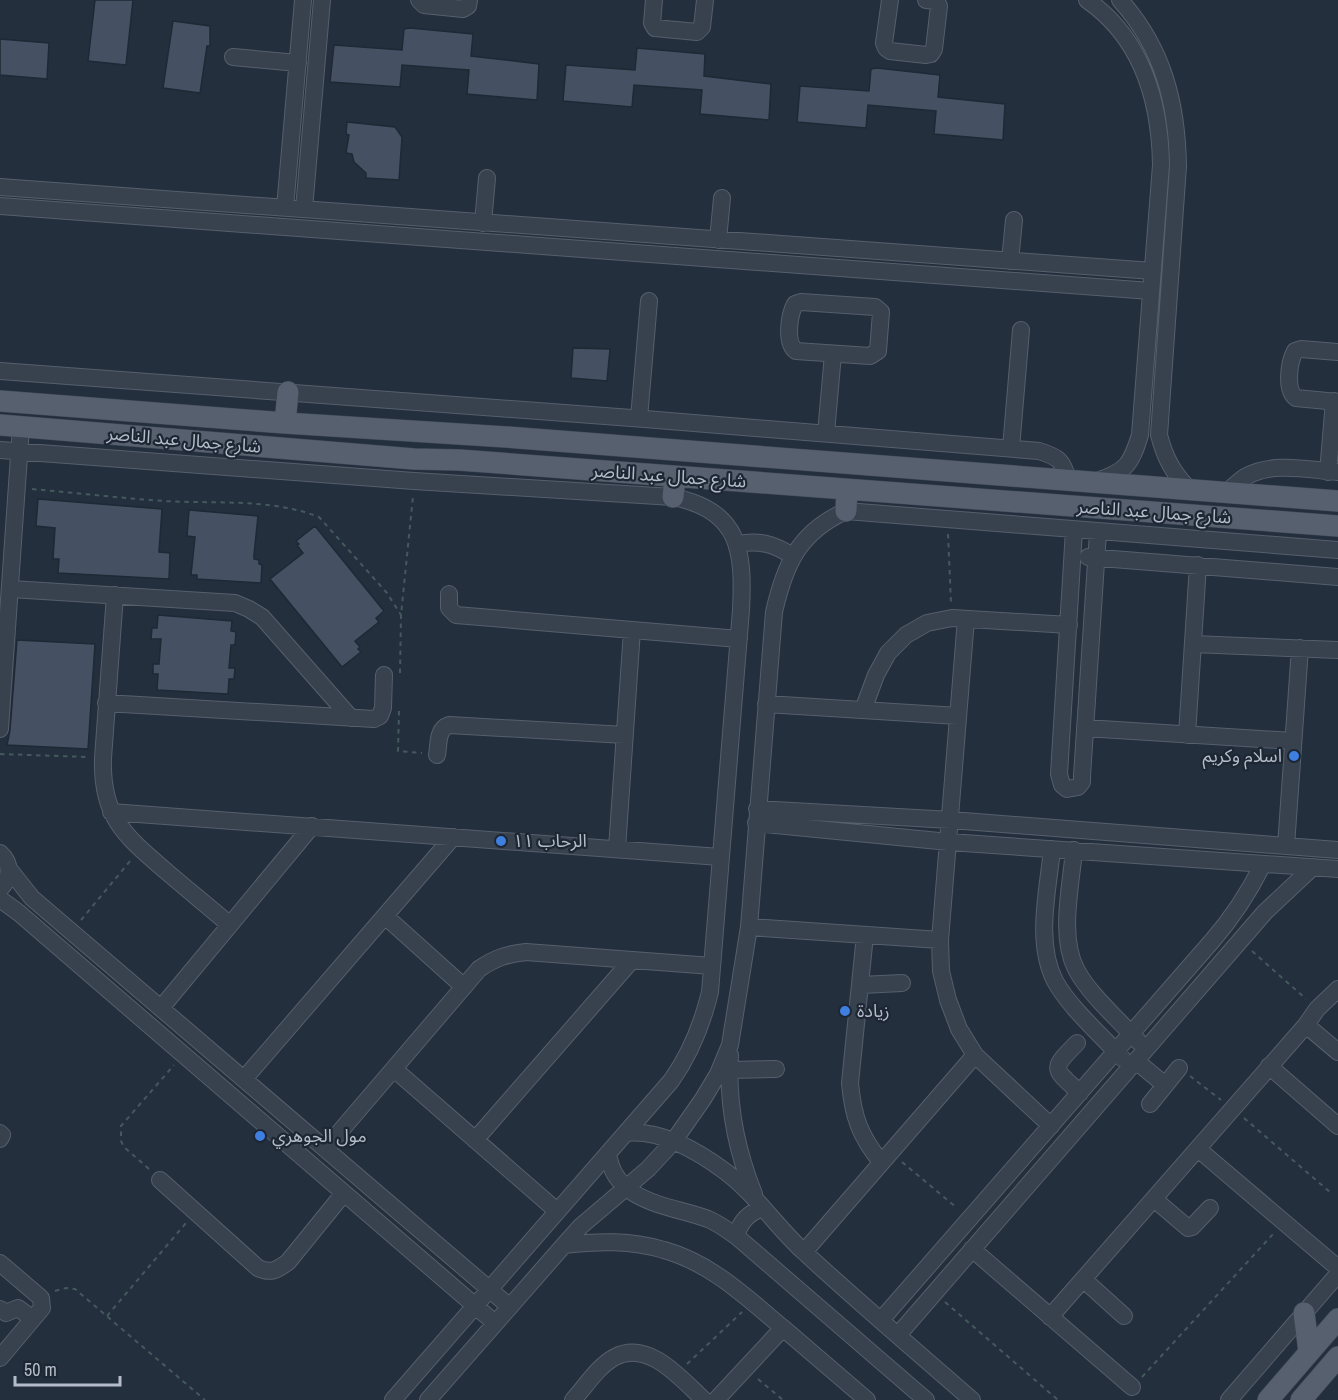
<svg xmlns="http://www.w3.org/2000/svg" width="1338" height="1400" font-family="'Archivo Narrow','Noto Sans Arabic',sans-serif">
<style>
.building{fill:#455162;stroke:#1f2835;stroke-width:1.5}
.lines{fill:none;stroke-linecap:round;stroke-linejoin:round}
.minor-casing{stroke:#565f6c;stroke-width:18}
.major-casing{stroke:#414a57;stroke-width:22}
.path{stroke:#44595c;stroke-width:2;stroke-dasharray:4.5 4.5;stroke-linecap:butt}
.minor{stroke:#38414e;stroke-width:16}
.major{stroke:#56606e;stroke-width:21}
.shop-dot{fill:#3f7fe0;stroke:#1d2633;stroke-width:2}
.labels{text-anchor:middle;stroke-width:4.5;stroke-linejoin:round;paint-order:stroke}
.street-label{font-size:18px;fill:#b4bcc9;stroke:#1d2633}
.poi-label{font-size:18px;fill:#b4bcc9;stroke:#1d2633;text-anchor:start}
</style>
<rect width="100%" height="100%" fill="#242f3e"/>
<!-- building -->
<path class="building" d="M95,0H133L126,65L88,61Z
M173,21L210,26V46H207L200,93L163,88Z
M410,28L473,34L471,56L539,64L537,100L467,94L469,70L402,65L400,87L330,82L334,45L402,50L404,29Z
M0,39L49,43L47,79L0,75Z
M637,48L705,54L704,76L771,84L769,120L700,114L702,90L634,85L632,107L563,101L566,65L635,70Z
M877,68L940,75L938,97L1005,104L1003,140L934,134L936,111L868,105L866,128L797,122L800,86L869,91L871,69Z
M347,122L395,127L402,137L399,180L366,178V173L354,162L352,154L346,153L349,135L346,134Z
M573,348L610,349L607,381L571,378Z
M38,499L162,509L159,552L170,553L169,579L58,573L59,559H53L55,528L36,526Z
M189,510L258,516L254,555V559L259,560V564L262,565L261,583L197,579V575H191L195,537L187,536Z
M315,526L384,611L376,618L379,622L355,641L360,647L358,649L361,652L342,667L270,579L303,553L297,545L299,544L296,541Z
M158,615L232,621L231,631L236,632L235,645H231L229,668H235L234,679H229L228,694L157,690L158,674H153V664H159L161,639H151L152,628H157Z
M17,640L95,644L88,749L7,745L10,730Z"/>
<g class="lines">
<defs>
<path id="minor" d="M419,0L424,5L463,9L468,6L469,0
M654,0L652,23L655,28L697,32L702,27L705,0
M890,0L884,43L886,48L890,51L926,55L931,54L934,49L939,6L936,1L926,0
M1087,0C1142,38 1160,102 1161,165L1140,435C1131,464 1127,471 1097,481
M1120,0C1163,48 1177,103 1178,166L1159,435C1165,458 1173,473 1189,489
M233,57L298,63
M0,187L1153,271
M0,206L1151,291
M285,208L303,0
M304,209L322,0
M483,223L487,178
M718,240L722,198
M1010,261L1014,220
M801,302L875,307L881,312L878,351L870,356L796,351C785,343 789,315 795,304Z
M1338,352L1301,349L1295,351C1289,362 1285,390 1296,398L1338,402
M0,371L645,419L1039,451C1058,457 1063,460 1068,480
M639,418L649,301
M826,433L833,354
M1011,448L1021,330
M0,450L414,481L673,497C740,510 744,551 741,610L710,992C702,1025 691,1053 671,1081L393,1400
M1328,472L1334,401
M1227,492C1233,487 1239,481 1245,477C1272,461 1309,470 1338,472
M1074,530L1059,774L1062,785L1067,789L1078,787L1082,782V776L1098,532
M738,544C759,540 775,544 792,556
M1088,557L1338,577
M11,589L235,603L249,609L262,617L351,718
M449,594V608L456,615L739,639
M115,595L103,758C101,817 125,836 167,872C188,890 209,907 230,925
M966,619L940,940L941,971L948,1000L959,1029L975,1055L1051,1126
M1193,644L1338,650
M106,703L374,719L380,716L383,708L384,675
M766,704L958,716
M863,710L876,675L888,653L906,635L927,623L952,618L1069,625
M1085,728L1293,741
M0,729L21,427
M1187,735L1198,565
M437,755C439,744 437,729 449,725L625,735
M757,809L951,820L1338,850
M111,812L720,857
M756,823L949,842L1338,869
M1286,846L1300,648
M617,849L632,630
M1052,849C1048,891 1035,942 1055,981C1069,1007 1102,1036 1122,1058
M1074,850C1071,886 1059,936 1076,969C1088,993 1120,1021 1139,1042
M0,853C12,864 11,878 0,889
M9,869L32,898L510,1307
M0,899L19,913L495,1323
M385,916L464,987
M749,927L940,940
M865,935L850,1083C853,1117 860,1136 881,1162
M861,985L902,983
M161,1008L312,826
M1306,1025L1338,1052
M1077,1043C1050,1070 1053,1068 1080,1093
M730,1055C727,1103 736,1149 754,1194
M1136,1061L1165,1085
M1269,1066L1338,1126
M394,1069L557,1211
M729,1070L776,1069
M244,1079L453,837
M1150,1104L1179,1068
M0,1133L2,1135L0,1139
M626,1133C661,1129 699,1152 726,1172C756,1195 776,1226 803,1251C858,1302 916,1351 972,1400
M475,1140L632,960
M325,1149L479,969C495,958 507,954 526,952L712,966
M1198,1149L1338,1268
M608,1153C614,1203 670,1205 708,1219C718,1223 727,1230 736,1236L926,1400
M160,1180L258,1268C271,1274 277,1270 288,1262L344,1193
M1154,1199L1188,1228L1192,1227L1210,1208
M736,1236C741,1221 748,1213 763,1208
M564,1245C598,1241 631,1240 664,1250C711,1263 746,1297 783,1328C811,1352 839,1376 867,1400
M972,1249L1132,1387
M804,1252L975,1055
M0,1263L41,1298L42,1308L0,1358
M1083,1279L1124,1316
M0,1309L6,1313L18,1308L33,1319
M1050,1317L1306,1025L1317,1009L1338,989
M881,1320L1212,941C1233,917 1249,892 1263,864
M898,1335L1265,912L1313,867
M428,1400L564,1245L581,1226L648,1169L673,1142L703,1099L718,1074L730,1045L749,927L774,612C785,564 799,532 846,511L1338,550
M573,1400C586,1386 598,1366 615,1357C649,1339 682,1380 704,1400
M716,1400L783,1328
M1229,1400L1338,1274"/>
<path id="major" d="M0,401L285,423L506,437L1338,501
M285,423L288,392
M0,425L414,459L459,460L1338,526
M673,497L675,477
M846,511L847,490
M1304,1313L1309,1352
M1268,1400L1338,1319
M1301,1400L1338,1357"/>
</defs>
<!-- minor casing -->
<use href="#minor" class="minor-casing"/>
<!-- major casing -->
<use href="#major" class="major-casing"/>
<!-- path -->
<path class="path" d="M32,489C76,493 120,498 164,501C215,504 270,498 319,517L387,593L401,615
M948,534L951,603
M400,673L401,615L413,496
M399,711L398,751L422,753
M0,754L88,757
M81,920L131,860
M1252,951L1306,999
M1190,1076L1221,1100
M1244,1118L1331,1193
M902,1162L957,1208
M149,1169L124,1147L121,1141V1126L174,1065
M55,1291L66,1288L75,1289L205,1400
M945,1302L1058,1400
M107,1316L186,1223
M687,1364L742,1312
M1142,1377L1274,1233
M758,1379L783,1400"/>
<!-- minor -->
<use href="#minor" class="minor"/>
<!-- major -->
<use href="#major" class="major"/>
</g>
<!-- markers -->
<g class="shop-dot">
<circle cx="1294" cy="756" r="6"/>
<circle cx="501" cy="841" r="6"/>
<circle cx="845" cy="1011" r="6"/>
<circle cx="260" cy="1136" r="6"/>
</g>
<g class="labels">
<!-- street labels -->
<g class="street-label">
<text transform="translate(184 440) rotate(5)" y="6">شارع جمال عبد الناصر</text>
<text transform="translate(669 476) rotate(4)" y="6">شارع جمال عبد الناصر</text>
<text transform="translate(1154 512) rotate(4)" y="6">شارع جمال عبد الناصر</text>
</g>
<!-- poi labels -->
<g class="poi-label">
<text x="1282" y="762" text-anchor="end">اسلام وكريم</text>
<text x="513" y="847">الرحاب ١١</text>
<text x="857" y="1017">زيادة</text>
<text x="272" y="1142">مول الجوهري</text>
</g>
</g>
<!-- scale -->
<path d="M15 1376v9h105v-9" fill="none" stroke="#b4bcc9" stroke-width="3"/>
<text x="24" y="1376" font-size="18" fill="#b4bcc9" stroke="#1d2633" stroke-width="4.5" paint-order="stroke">50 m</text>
</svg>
